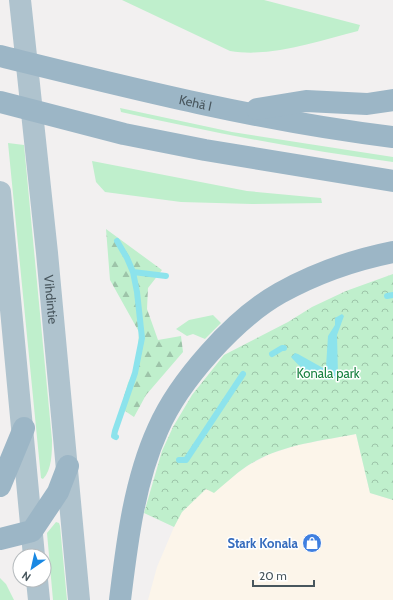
<svg xmlns="http://www.w3.org/2000/svg" width="393" height="600" font-family="Cabin,sans-serif">
<style>
.commercial{fill:#fcf5ea}
.grass{fill:#bfefcc}
.forest{fill:url(#forest-firs)}
.park{fill:url(#park-crowns)}
.water{fill:#8ce3ec}
.lines{fill:none;stroke-linecap:round;stroke-linejoin:round}
.stream{stroke:#8ce3ec;stroke-width:6}
.primary{stroke:#afc3ce;stroke-width:22}
.trunk{stroke:#9cb6c6;stroke-width:22}
.labels{text-anchor:middle;stroke-width:3;stroke-linejoin:round;paint-order:stroke}
.street-label{font-size:13px;fill:#48565d;stroke:#fff}
.park-label{font-size:13px;fill:#17803f;stroke:#fff}
.shop-label{font-size:13px;font-weight:bold;fill:#366cbe;stroke:#fff;text-anchor:end}
</style>
<defs>
<pattern id="forest-firs" width="22" height="20" patternUnits="userSpaceOnUse"><rect width="22" height="20" fill="#bfefcc"/><path d="M5 1l3.5 6h-7zM16 11l3.5 6h-7z" fill="#9dc4a9"/></pattern>
<pattern id="park-crowns" width="20" height="18" patternUnits="userSpaceOnUse"><rect width="20" height="18" fill="#bfefcc"/><path d="M2 6a3 3 0 1 1 6 0M12 15a3 3 0 1 1 6 0" fill="none" stroke="#9dc4a9"/></pattern>
</defs>
<rect width="100%" height="100%" fill="#f2f0f0"/>
<!-- commercial -->
<path class="commercial" d="M356,434L370,493L393,500V600H148L157,567L174,527L182,512L206,489L231,478L249,465L270,454L298,445Z"/>
<!-- grass -->
<path class="grass" d="M122,0H264L360,25L358,31C317,41 272,58 230,51Z
M120,108L232,132L393,157V162C301,150 211,132 121,112Z
M8,143L24,145L52,440C52,452 52,470 43,479L41,478Z
M92,161L247,191L321,198L322,203L252,204L181,202L105,192L96,182Z
M213,315L221,323L205,339L193,334L187,336L176,329L189,320Z
M56,522L59,523L60,526L67,600H53L47,533Z
M0,578L6,584L14,600H0Z"/>
<!-- forest -->
<path class="forest" d="M106,229L162,270L148,288L147,309L158,340L181,336L183,352L146,395L134,417L125,411L123,400L128,383L137,365L139,332L110,280Z"/>
<!-- park -->
<path class="park" d="M393,274V500L370,493L356,434C320,441 279,445 247,466C235,474 225,484 214,493L206,489L182,512L174,527L144,513L162,451L173,427L192,395L224,355L288,322L312,307L346,291Z"/>
<!-- water -->
<path class="water" d="M342,314L344,316L337,335L338,375L336,378C321,385 300,368 291,357L295,353L298,354L323,368L326,367L328,336L335,325V318Z"/>
<g class="lines">
<!-- stream -->
<path class="stream" d="M133,272L166,276
M387,296L393,295
M272,354L282,348H284
M116,437L114,436L115,431L135,373L142,338L137,292L133,272L127,258L117,241
M179,460H186L243,374"/>
<!-- primary -->
<g class="primary">
<path id="s1" d="M20,0L47,253L79,600"/>
<path d="M0,192L34,556"/>
<path d="M37,580L39,600"/>
</g>
<!-- trunk -->
<g class="trunk">
<path id="s2" d="M0,56C130,88 260,121 393,137"/>
<path d="M0,102L124,134L205,150L393,181"/>
<path d="M257,109L306,101L367,104L393,100"/>
<path d="M0,486L24,428"/>
<path d="M0,539L32,531L58,492L68,466"/>
<path d="M120,600C127,543 134,482 158,429C179,381 234,319 280,293C316,273 353,260 393,252"/>
</g>
</g>
<!-- icons -->
<defs>
<symbol id="shop-disc" viewBox="-11 -11 22 22"><circle r="9.5" fill="#3f7fe0" stroke="#fff"/><path d="M-5-2.5h2.3a2.7 3.5 0 0 1 5.4 0H5L5.5 6h-11ZM-1.5-2.5h3a1.5 2.3 0 0 0-3 0Z" fill="#fff"/></symbol>
</defs>
<g fill-rule="evenodd">
<use href="#shop-disc" x="301" y="532" width="22" height="22"/>
</g>
<g class="labels">
<!-- street labels -->
<g class="street-label">
<text dy="5" stroke="none"><textPath href="#s2" startOffset="201">Kehä I</textPath></text>
<text dy="5" stroke="none"><textPath href="#s1" startOffset="301">Vihdintie</textPath></text>
</g>
<!-- park labels -->
<g class="park-label">
<text x="328" y="378">Konala park</text>
</g>
<!-- shop labels -->
<g class="shop-label">
<text x="298" y="548">Stark Konala</text>
</g>
</g>
<!-- north arrow -->
<g transform="translate(32 568) rotate(214)"><circle r="19" fill="#ffffff" stroke="#b6bbbe"/>
<path d="M0-3L7 15L0 10L-7 15Z" fill="#1988e3"/>
<text y="-6" font-size="11" font-weight="bold" text-anchor="middle" fill="#48565d">N</text>
</g>
<!-- scale -->
<path d="M253 580v6h61v-6" fill="none" stroke="#48565d" stroke-width="2"/>
<text x="259" y="580" font-size="12" fill="#48565d" stroke="#ffffff" stroke-width="3" paint-order="stroke">20 m</text>
</svg>
